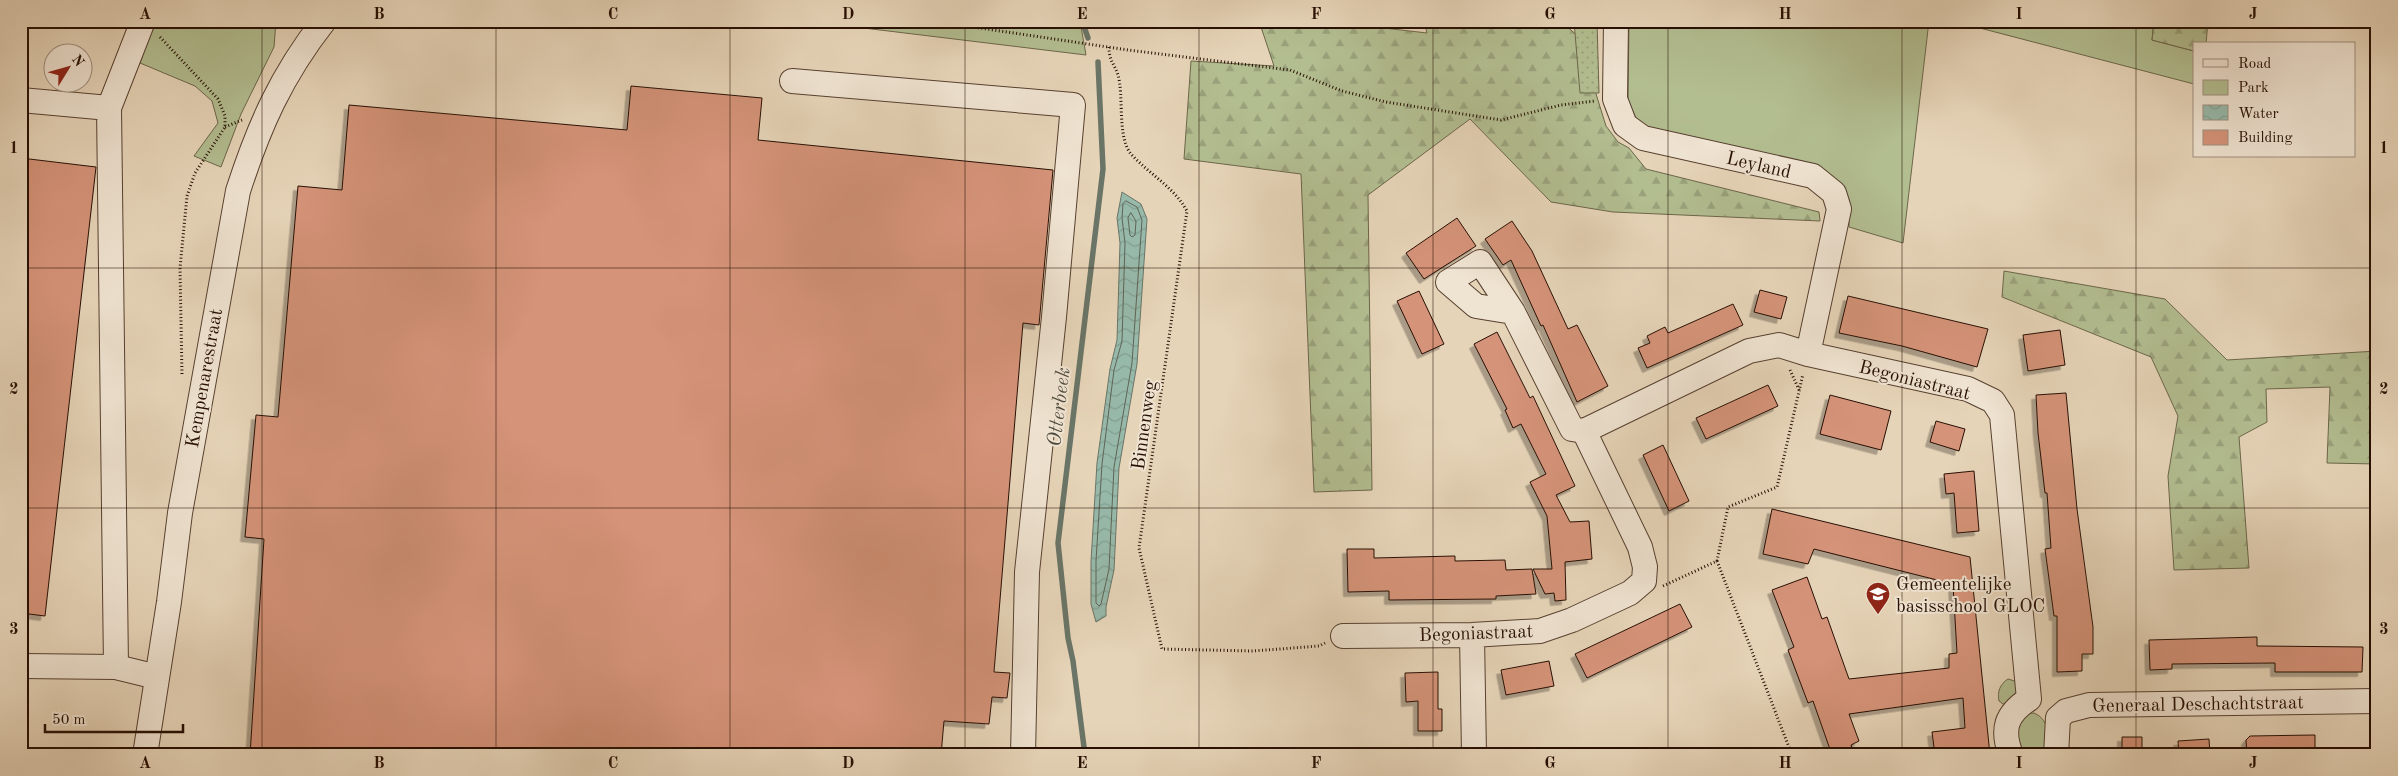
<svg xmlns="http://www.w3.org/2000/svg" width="2398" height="776" font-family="'Old Standard TT',serif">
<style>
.green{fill:#b2bd90;stroke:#6c664a}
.forest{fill:url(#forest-firs);stroke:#6c664a}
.park{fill:url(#park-dots);stroke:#6c664a}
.water{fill:url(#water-waves);stroke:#6a7567}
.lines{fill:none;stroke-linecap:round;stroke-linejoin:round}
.shore{stroke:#5f6456;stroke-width:1}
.stream{stroke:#6a7567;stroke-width:5.5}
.building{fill:#d59379;stroke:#270f03;filter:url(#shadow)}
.minor-casing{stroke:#574030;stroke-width:26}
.path{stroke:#270f03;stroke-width:3;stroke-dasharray:1 2.5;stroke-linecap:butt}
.minor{stroke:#efe3d1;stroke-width:24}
.grid{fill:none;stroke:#270f03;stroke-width:1;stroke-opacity:0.55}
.labels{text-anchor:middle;stroke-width:4;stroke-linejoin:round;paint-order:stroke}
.street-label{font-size:19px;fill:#270f03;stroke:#efe3d1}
.poi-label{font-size:19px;fill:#270f03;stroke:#efe3d1;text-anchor:start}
.water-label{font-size:20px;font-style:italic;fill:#4e4a3d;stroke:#efe3d1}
.neatline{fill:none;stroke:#270f03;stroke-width:2}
.grid-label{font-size:16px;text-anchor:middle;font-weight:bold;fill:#270f03}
</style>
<defs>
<pattern id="forest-firs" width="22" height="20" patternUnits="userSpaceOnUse" patternTransform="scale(1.25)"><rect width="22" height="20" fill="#b2bd90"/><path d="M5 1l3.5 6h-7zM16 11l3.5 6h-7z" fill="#99a17b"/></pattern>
<pattern id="park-dots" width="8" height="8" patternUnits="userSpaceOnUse" patternTransform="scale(1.25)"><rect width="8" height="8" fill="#b2bd90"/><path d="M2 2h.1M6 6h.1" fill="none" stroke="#99a17b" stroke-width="1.8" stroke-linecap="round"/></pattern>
<pattern id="water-waves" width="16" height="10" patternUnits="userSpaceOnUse" patternTransform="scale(1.25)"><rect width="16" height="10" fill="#97b9aa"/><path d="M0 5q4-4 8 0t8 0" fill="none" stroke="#829e91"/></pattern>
<filter id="shadow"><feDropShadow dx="-4.5" dy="4.5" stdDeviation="0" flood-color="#0004"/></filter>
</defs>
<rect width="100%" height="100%" fill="#e6d4b8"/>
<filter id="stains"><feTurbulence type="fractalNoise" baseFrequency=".004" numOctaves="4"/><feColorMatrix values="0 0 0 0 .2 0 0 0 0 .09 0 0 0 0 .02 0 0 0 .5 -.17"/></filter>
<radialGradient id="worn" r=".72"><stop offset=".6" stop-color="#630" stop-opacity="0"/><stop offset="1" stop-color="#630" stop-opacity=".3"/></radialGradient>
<!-- green -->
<path class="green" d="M153,21H276L274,47L241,114L221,167L194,156L218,123L212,101L195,86L140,63Z
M805,21H1080L1086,55L806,21Z
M1629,21H1929L1903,243L1849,227V199L1832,176L1815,164L1652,131L1636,118L1628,101Z
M1953,21H2154L2152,40L2194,51V84Z
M2008,679L2018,682L2020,691L2008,704H2003L1999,701C1997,692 2000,684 2008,679Z
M2034,713C2052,721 2047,738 2046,755H2020L2014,735L2024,714Z"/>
<!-- forest -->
<path class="forest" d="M1259,21H1323L1427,33L1424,21H1560L1578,36L1606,126L1618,142L1629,148L1646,169L1819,212L1820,221L1613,212L1551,202L1470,119L1368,195L1372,490L1314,492L1301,174L1184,159L1191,61L1274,66Z
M2154,21H2208L2206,44H2194V51L2152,40Z
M2004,271L2165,299L2227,360L2377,351V464L2327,463L2330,387L2266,389L2267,422L2239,437L2249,568L2174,570L2168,476L2178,416L2151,357L2002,297Z"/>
<!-- park -->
<path class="park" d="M1574,21H1597L1599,93H1580Z"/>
<!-- water -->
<path class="water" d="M1122,192L1141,204L1147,219L1137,364L1119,468L1114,570L1106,607V616L1096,622L1091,604V561L1097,463L1110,369L1117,340L1120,243L1117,218Z"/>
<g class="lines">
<!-- shore -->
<path class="shore" d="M1126,201L1137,207L1142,220L1132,363L1114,467L1109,569L1101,604L1099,606L1096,603V561L1102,464L1114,370L1122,341L1125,243L1122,218L1123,204Z
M1131,213L1136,221L1135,235L1132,237L1130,235L1128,218Z"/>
<!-- stream -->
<path class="stream" d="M1082,21L1088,38
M1085,755L1073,661L1068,638L1058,543L1103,169L1098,62"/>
</g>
<!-- building -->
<path class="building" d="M631,86L762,98L758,140L1053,170L1039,325L1023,323L994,672L1010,673L1007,698L992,697L989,724L944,721L941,755H250L264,539L245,537L256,415L278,417L298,186L342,190L349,105L627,130Z
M21,158L96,167L45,616L21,613Z
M1457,218L1476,246L1424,279L1406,253Z
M1512,221L1532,251L1568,329L1577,325L1608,386L1577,402L1543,325L1541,326L1511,260L1503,265L1485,239Z
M1760,290L1787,297L1781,319L1754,312Z
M1419,291L1444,344L1422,354L1397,301Z
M1848,296L1988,329L1977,367L1902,346L1839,333Z
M1733,304L1743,325L1647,368L1638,348L1650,343L1647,336L1665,327L1668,333Z
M2060,330L2065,365L2028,371L2023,335Z
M1497,332L1530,398L1533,396L1575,486L1556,495L1570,522L1589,521L1592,559L1565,562L1566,600L1555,601L1554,593L1545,594L1533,569H1552L1547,516L1530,482L1546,474L1521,424L1513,428L1505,410L1507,409L1474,344Z
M1768,385L1778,406L1706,439L1696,418Z
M2066,393L2077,509L2093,627V654H2082V671L2057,672V616H2054L2045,549L2051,548L2047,493H2045L2038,433L2036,395Z
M1830,395L1891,411L1881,450L1820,434Z
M1936,421L1965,429L1959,451L1930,442Z
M1663,445L1689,501L1669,511L1643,455Z
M1974,471L1979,531L1957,533L1954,493L1946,494L1944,474Z
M1772,509L1970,557L1990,755H1935L1932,732L1965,728L1963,698L1849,714L1859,741L1851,745L1854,755H1832L1813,701L1808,703L1788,650L1794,647L1772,590L1807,577L1822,619L1827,617L1849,679L1949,668V654L1957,653L1953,584L1814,549L1808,564L1763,554Z
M1347,549H1374V558L1455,556V561L1505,560L1506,570L1532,569L1536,594L1496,596V599L1389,600V591L1348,592Z
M1680,604L1692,627L1587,678L1575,654Z
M2257,637V646L2363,647L2362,672H2275V663L2172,664V669L2150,670L2149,640Z
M1549,661L1554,686L1506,695L1501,670Z
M1438,672V709H1442V731H1418V701L1406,702L1405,673Z
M2315,735V755H2247L2246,740L2250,736Z
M2122,737H2142V755H2122Z
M2209,739L2210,755H2179L2178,741Z"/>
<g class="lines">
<defs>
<path id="minor" d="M1616,21L1615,99L1625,125L1643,138L1813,176L1834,193L1839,209L1808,354
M792,81L1073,105L1054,317L1027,572L1023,755
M21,100L109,108L143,21
M1513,312L1476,306L1448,282L1480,262L1513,312L1572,429L1584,431
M1472,635L1474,755
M1343,636L1472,635L1540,631L1572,620L1630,593L1644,581L1645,567L1640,547L1584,431L1749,351L1779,345L1808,354L1968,389L1993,401L2002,415L2029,699
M21,666L116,667L109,108
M116,667L157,677
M2058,718L2066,711L2089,705L2377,701
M145,755L169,602L180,513L238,191C259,126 281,76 324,21
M2011,755C2001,729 2006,714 2029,699
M2056,755L2058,718"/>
</defs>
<!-- minor casing -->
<use href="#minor" class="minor-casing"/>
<!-- path -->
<path class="path" d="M933,21L1128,50L1290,70L1342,91L1386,102L1501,120L1561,105L1595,101
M160,37L218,99L225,116V127L195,173L187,196L180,268L182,375
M1109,47C1109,61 1114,63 1118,75C1124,96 1117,137 1131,154C1149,174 1174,187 1187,211L1139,548L1162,649L1253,651L1319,646L1325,643
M225,127L242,120
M1790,370L1800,392
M1717,561L1728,507L1777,487L1803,374
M1663,586L1717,561L1792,755"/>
<!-- minor -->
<use href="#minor" class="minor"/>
</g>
<!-- grid -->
<path class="grid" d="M262,21V755M496,21V755M730,21V755M965,21V755M1199,21V755M1433,21V755M1668,21V755M1902,21V755M2136,21V755M21,268H2377M21,508H2377"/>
<!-- icons -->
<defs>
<symbol id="school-pin" viewBox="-11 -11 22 30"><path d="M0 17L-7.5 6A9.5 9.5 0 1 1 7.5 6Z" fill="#8f2418" stroke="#efe3d1"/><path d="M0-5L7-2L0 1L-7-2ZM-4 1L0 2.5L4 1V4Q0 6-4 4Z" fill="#fff"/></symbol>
</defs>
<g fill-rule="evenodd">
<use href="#school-pin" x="1864" y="580" width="28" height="38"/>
</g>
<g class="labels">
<!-- street labels -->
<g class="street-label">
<text transform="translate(1759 164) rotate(13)" y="7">Leyland</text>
<text transform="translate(203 378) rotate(-80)" y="7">Kempenarestraat</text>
<text transform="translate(1915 379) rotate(14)" y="7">Begoniastraat</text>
<text transform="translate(1143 425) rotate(-82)" y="7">Binnenweg</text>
<text transform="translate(1476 632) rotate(-2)" y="7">Begoniastraat</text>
<text transform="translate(2198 703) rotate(-1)" y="7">Generaal Deschachtstraat</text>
</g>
<!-- poi labels -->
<g class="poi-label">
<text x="1896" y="590">Gemeentelijke<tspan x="1896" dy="22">basisschool GLOC</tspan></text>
</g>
<!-- water labels -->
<g class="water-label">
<text transform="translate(1058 407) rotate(-83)" y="7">Otterbeek</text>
</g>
</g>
<!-- margin -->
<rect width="2398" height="776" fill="none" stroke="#e6d4b8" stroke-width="55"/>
<!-- legend -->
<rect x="2193" y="42" width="162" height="115" fill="#efe3d1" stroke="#9f8e7f"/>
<rect x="2203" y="59" width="25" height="8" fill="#efe3d1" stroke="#9f8e7f"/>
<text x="2238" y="68" font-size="15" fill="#270f03">Road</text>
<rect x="2203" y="80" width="25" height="15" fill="#b2bd90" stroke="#9f8e7f"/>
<text x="2238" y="92" font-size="15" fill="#270f03">Park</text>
<rect x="2203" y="105" width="25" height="15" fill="url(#water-waves)" stroke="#9f8e7f"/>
<text x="2238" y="118" font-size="15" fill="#270f03">Water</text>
<rect x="2203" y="130" width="25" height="15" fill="#d59379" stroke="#9f8e7f"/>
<text x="2238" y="142" font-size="15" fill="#270f03">Building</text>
<!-- north arrow -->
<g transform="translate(68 68) rotate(53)"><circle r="24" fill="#efe3d1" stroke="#9f8e7f"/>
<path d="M0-4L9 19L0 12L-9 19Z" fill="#8f2418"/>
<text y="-8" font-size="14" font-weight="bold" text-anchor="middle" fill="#270f03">N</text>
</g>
<!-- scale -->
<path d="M45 724v8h138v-8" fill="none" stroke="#270f03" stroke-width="2.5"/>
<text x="52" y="724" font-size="15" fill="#270f03" stroke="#efe3d1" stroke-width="4" paint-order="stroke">50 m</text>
<rect x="28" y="28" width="2342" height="720" class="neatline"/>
<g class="grid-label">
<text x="145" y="19">A</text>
<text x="379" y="19">B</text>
<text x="613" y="19">C</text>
<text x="848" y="19">D</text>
<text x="1082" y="19">E</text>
<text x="1316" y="19">F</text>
<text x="1550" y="19">G</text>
<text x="1785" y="19">H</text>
<text x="2019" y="19">I</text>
<text x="2253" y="19">J</text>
<text x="14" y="153">1</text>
<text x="2384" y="153">1</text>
<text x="14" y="394">2</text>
<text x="2384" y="394">2</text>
<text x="14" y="634">3</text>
<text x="2384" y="634">3</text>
<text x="145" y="768">A</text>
<text x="379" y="768">B</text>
<text x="613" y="768">C</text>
<text x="848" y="768">D</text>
<text x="1082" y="768">E</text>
<text x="1316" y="768">F</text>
<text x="1550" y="768">G</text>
<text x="1785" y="768">H</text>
<text x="2019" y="768">I</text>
<text x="2253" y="768">J</text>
</g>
<rect width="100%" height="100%" filter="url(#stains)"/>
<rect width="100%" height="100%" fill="url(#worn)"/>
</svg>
